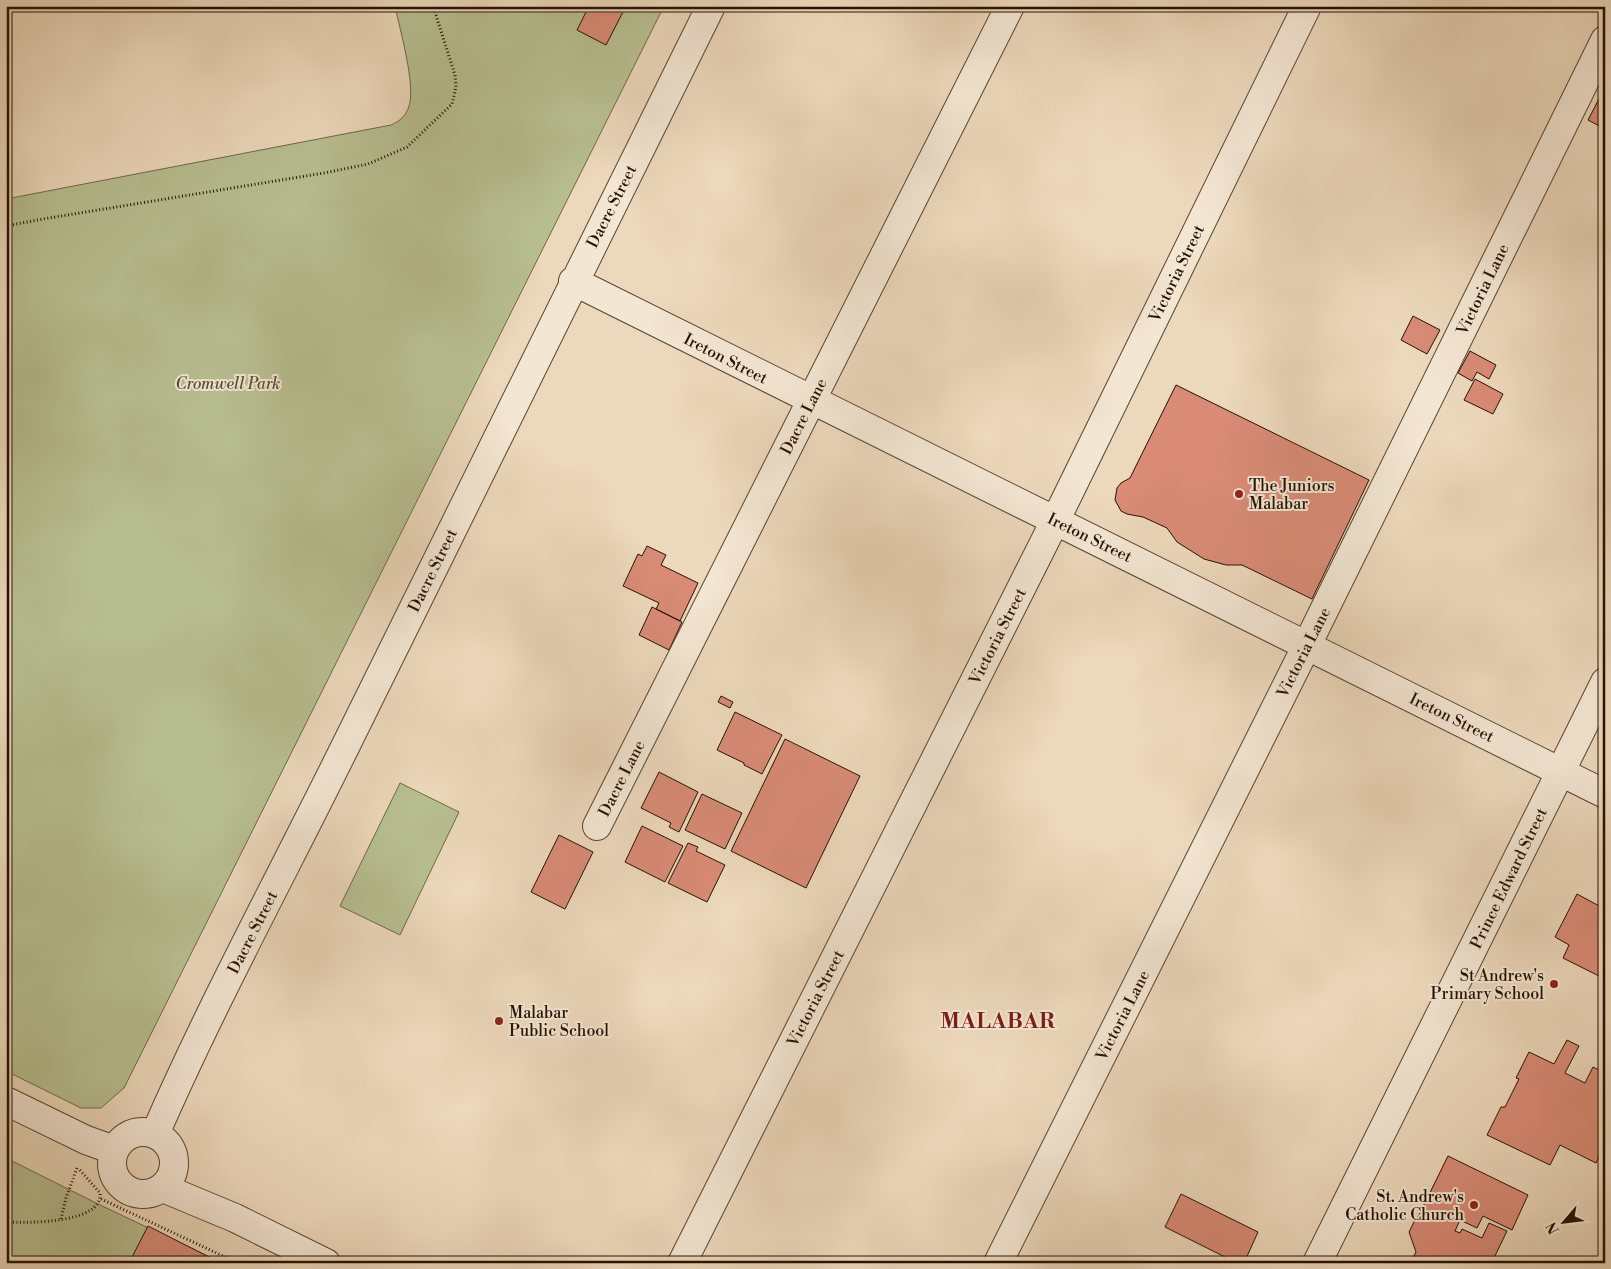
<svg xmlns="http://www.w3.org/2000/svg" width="1611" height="1269" font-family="'Libre Bodoni',serif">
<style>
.green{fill:#b7bf91;stroke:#6e684a}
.building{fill:#d98b76;stroke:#251202}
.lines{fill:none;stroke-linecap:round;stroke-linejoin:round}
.minor-casing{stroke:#574430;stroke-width:30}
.path{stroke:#251202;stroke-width:3;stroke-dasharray:1 2.5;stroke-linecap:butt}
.minor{stroke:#f3e6d3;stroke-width:28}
.poi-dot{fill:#8f2418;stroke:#f3e6d3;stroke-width:2}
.labels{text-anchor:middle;stroke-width:4;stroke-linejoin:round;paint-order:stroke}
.street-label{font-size:16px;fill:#251202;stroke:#f3e6d3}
.park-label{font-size:16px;font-style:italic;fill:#584f34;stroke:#f3e6d3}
.poi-label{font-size:16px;fill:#251202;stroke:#f3e6d3;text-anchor:start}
.district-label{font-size:21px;font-weight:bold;letter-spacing:1px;fill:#7a1f14;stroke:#f3e6d3}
</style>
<rect width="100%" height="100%" fill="#ecd8bb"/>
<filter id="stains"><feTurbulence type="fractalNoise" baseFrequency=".004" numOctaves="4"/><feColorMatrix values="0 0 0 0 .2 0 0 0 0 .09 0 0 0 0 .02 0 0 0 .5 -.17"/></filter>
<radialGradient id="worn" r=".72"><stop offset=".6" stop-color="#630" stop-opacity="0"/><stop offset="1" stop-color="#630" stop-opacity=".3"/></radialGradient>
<!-- green -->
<path class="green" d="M395,6H664L124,1088L101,1108H81L6,1071V199L391,125C400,121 406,116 409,106C416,86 400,30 395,6Z
M400,783L459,812L400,935L340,906Z
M6,1158L98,1204L222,1263H6Z"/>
<!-- building -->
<path class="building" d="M589,6H626L606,45L577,30Z
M1602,93L1605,95V129L1588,120Z
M1413,316L1440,330L1427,354L1401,340Z
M1470,351L1496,365L1489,379L1477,372L1472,381L1458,373Z
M1475,379L1503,394L1493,414L1464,400Z
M1176,385L1369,480L1312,599L1242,565H1226L1204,559L1177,542L1167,528L1143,517L1127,514L1121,511L1115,500L1117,488L1121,483L1130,478Z
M647,546L666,555L661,565L698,583L680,621L656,609L659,603L623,586L638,554L642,556Z
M652,607L682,622L669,650L639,635Z
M721,696L733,702L730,708L718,702Z
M735,712L782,735L762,774L744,765V763L717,750Z
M785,739L860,776L806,888L731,851Z
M659,772L698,792L679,832L669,827L671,823L641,808Z
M702,794L742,813L725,849L685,830Z
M642,826L683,846L665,882L625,862Z
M559,835L593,852L565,909L531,892Z
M688,843L698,847L696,851L725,865L707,902L668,883Z
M1577,894L1605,909V979L1563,958L1569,945L1555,937Z
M1567,1040L1579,1046L1565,1073L1585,1083L1593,1067L1605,1073V1144L1596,1163L1560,1145L1550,1165L1487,1135L1501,1107H1505L1519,1079L1516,1078L1529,1052L1554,1064Z
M1448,1156L1528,1195L1512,1230L1483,1216L1477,1228L1460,1220L1455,1231L1460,1233L1462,1229L1482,1238L1489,1223L1507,1231L1494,1258L1496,1263H1410L1416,1252L1409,1232L1415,1220L1416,1221Z
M1181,1194L1258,1232L1244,1263H1237L1165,1227Z
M148,1226L221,1263H129Z
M1605,1259V1263H1579V1261Z"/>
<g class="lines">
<defs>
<path id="minor" d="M573,281L1605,794
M597,826L1010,6
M6,1101L86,1140L114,1150
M112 1163a31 31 0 1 1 62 0a31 31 0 1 1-62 0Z
M155,1134C213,1001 283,873 347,743C468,497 589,251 711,6
M163,1188L235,1218L326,1263
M682,1263L1064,503L1307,6
M998,1263L1307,645L1605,40
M1317,1263L1605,682"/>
</defs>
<!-- minor casing -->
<use href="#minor" class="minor-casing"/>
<!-- path -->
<path class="path" d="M6,226L43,219L324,173L368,164L407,147L452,104L456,87L455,75L433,6
M101,1199L238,1263
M61,1219L66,1198L77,1168
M6,1222C27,1223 103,1224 100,1193L79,1169"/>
<!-- minor -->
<use href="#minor" class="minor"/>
</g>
<!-- markers -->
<g class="poi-dot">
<circle cx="1239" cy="494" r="5"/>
<circle cx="1554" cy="984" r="5"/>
<circle cx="499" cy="1021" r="5"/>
<circle cx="1474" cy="1205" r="5"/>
</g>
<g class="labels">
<!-- street labels -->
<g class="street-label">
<text transform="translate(611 206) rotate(-63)" y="6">Dacre Street</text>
<text transform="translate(1176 273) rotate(-64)" y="6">Victoria Street</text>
<text transform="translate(1482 289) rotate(-64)" y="6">Victoria Lane</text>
<text transform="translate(726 358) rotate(27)" y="6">Ireton Street</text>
<text transform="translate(803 416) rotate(-63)" y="6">Dacre Lane</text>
<text transform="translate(1090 537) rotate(26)" y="6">Ireton Street</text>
<text transform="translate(432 570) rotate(-64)" y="6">Dacre Street</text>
<text transform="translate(997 636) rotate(-63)" y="6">Victoria Street</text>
<text transform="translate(1303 652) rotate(-63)" y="6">Victoria Lane</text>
<text transform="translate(1452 717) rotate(26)" y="6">Ireton Street</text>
<text transform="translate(621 778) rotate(-63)" y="6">Dacre Lane</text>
<text transform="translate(1508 878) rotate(-64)" y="6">Prince Edward Street</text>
<text transform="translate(252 932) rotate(-63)" y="6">Dacre Street</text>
<text transform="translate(815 998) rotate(-63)" y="6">Victoria Street</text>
<text transform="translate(1122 1015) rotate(-63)" y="6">Victoria Lane</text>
</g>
<!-- park labels -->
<g class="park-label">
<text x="228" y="389">Cromwell Park</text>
</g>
<!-- poi labels -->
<g class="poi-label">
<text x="1249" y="491">The Juniors<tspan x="1249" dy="18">Malabar</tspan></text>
<text x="1544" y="981" text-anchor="end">St Andrew's<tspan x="1544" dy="18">Primary School</tspan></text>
<text x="509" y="1018">Malabar<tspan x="509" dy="18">Public School</tspan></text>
<text x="1464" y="1202" text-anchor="end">St. Andrew's<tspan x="1464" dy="18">Catholic Church</tspan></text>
</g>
<!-- district labels -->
<g class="district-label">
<text x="998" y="1028">MALABAR</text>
</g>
</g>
<!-- margin -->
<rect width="1611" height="1269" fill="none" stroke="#ecd8bb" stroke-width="25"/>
<rect x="8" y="8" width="1596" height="1254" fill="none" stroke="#251202" stroke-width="2.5"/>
<rect x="12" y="12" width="1586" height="1244" fill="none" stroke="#251202"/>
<!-- north arrow -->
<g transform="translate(1564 1222) rotate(242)" stroke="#f3e6d3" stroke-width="4" paint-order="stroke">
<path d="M0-4L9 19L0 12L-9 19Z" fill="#251202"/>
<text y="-8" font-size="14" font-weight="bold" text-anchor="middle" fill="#251202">N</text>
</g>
<rect width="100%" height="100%" filter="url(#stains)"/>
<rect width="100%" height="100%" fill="url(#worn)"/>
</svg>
